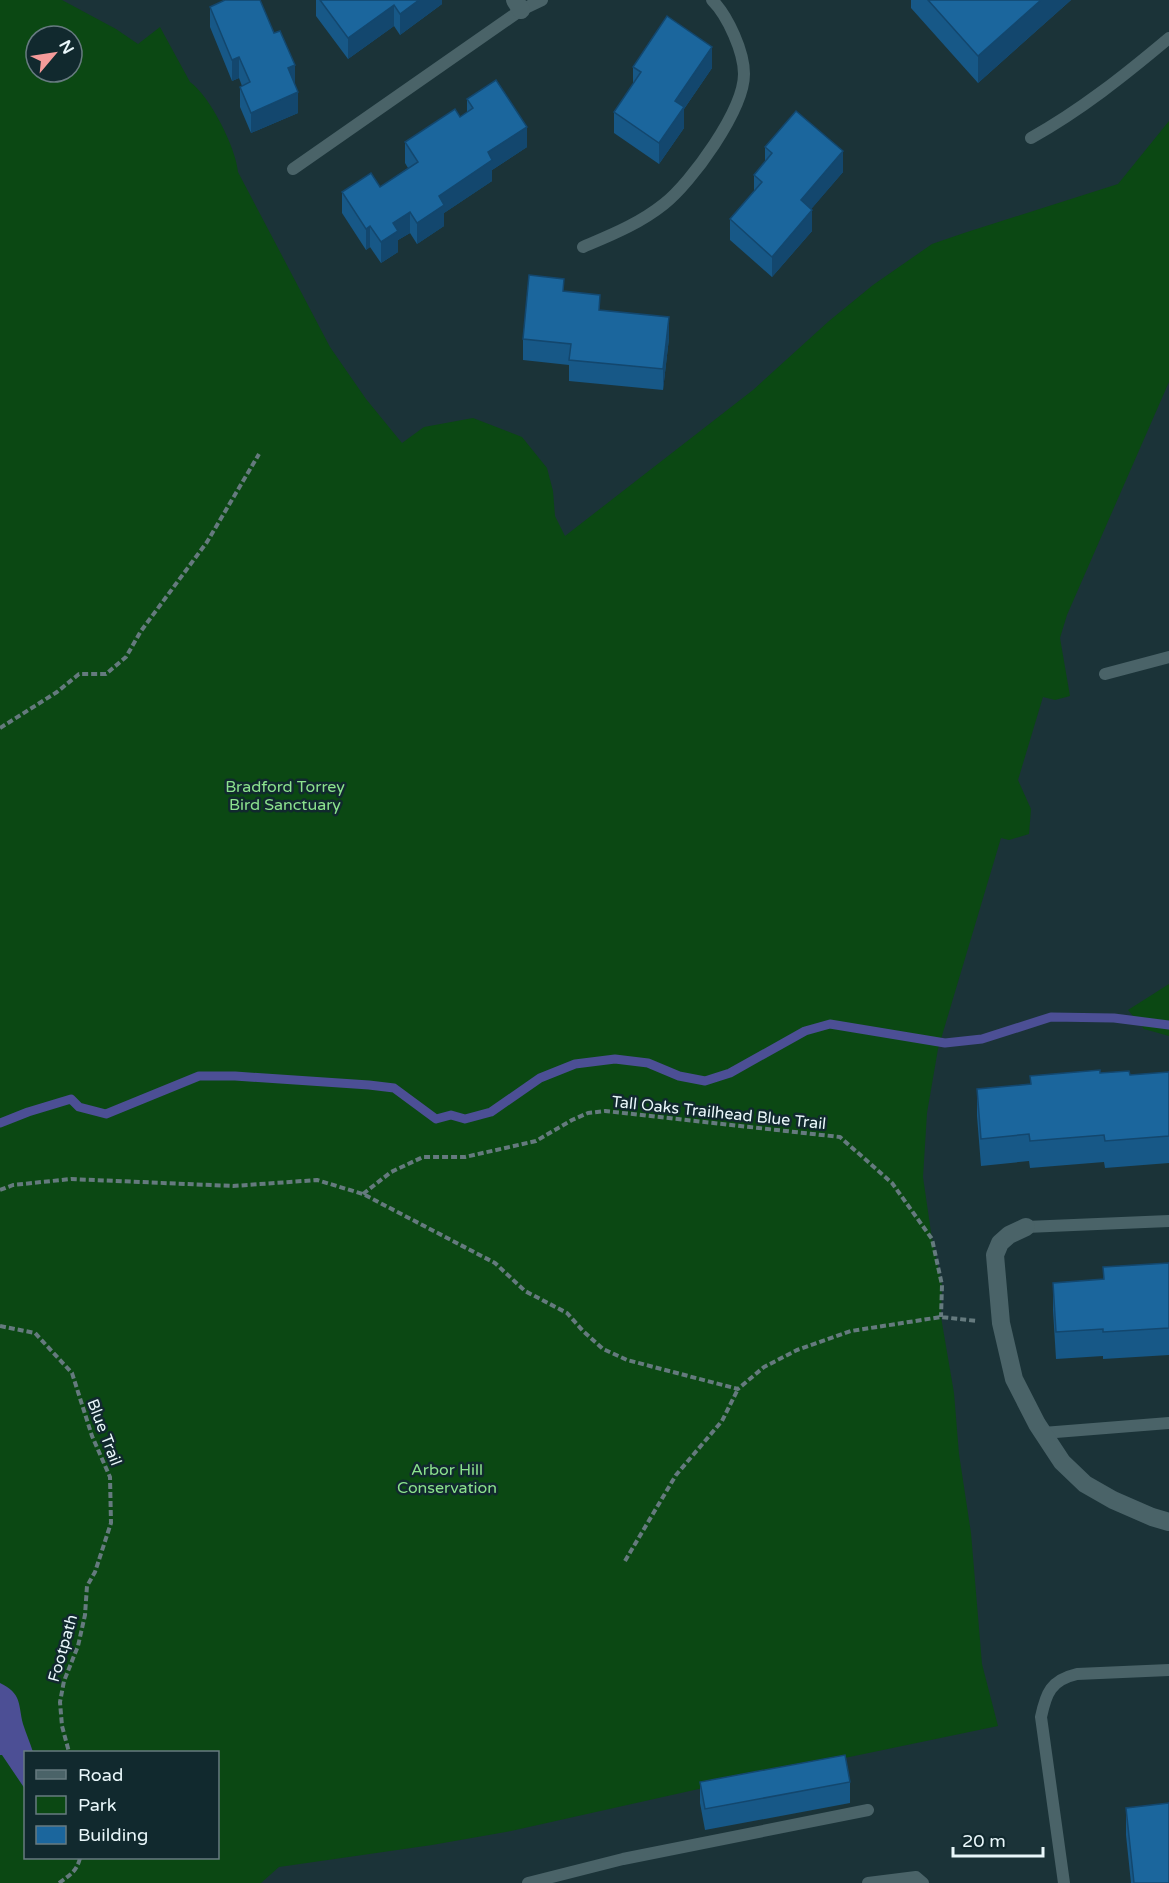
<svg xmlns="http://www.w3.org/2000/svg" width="1169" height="1883" font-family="'Varela Round',sans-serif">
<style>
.green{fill:#0b4813;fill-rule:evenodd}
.water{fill:#4c4f95}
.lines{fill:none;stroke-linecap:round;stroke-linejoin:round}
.stream{stroke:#4c4f95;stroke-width:9}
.path{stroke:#657a7e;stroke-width:4;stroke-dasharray:6 3;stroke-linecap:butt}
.service{stroke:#4a6368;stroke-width:12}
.minor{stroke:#4a6368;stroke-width:18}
.wall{fill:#175887}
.shaded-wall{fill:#13476e}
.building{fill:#1b669d;stroke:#13476e;stroke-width:1.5}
.labels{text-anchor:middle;stroke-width:5;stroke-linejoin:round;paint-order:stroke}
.park-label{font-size:16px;fill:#8ce28e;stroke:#11292e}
.street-label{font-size:16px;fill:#e9f7fa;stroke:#11292e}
</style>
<rect width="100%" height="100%" fill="#1b3338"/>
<!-- green -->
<path class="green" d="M0,0H62L116,29L138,44L160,27L190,82C210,96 236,148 238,172L330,347L366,399L402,443L424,427L473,418L522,437L547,468L553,491L555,516L565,536L753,390L829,321L873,285L932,244L964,233L1118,184L1169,121V382L1067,615L1060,638L1070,696L1055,700L1043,697L1018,780L1031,809L1029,834L1009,840L1001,838L938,1049L927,1113L923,1177L932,1239L942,1285L941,1317L954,1393L959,1454L971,1533L982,1664L998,1726L739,1780L511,1831L432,1845L279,1867L261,1883H0ZM36,36H72V72H36ZM26,1752H218V1858H26Z
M1169,984V1036L1144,1029L1128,1010Z"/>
<!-- water -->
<path class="water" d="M0,1683C22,1694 18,1703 23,1724C26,1733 30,1743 33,1752H26L25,1789L2,1755H0Z"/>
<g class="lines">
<!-- stream -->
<path class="stream" d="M0,1123L28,1112L71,1099L79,1107L106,1114L199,1076H235L369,1085L394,1088L436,1119L451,1115L465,1119L491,1112L540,1078L575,1064L615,1059L648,1063L679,1076L705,1081L730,1073L805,1031L830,1024L945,1043L982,1039L1051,1017L1114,1018L1169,1025"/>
<!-- path -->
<path class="path" d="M0,728L57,692L79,674H106L126,657L141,631L207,542L259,454
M0,1190L13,1185L71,1179L233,1186L317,1180L363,1194L495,1263L525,1291L567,1313L583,1331L603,1349L627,1360L738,1389L764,1367L797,1350L851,1331L941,1317L977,1321
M363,1194L391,1172L423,1157H465L536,1141L572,1120L588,1113L605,1111L840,1137L892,1183L932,1239L942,1285L941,1317
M0,1326L35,1333L72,1373L92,1436L110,1477L111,1523L95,1572L87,1586L85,1615L78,1646L64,1681L60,1702L62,1726L69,1752
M625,1561L676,1475L722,1421L738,1389
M59,1883C70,1875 77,1871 80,1858"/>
<!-- service -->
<path class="service" d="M1031,138C1081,110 1125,75 1169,38
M293,169L521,10L542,0
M583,247C611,235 639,224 664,204C691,183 744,110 744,74C744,52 728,16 712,0
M1105,674L1169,657
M1026,1227L1169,1221
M1043,1433L1169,1423
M528,1883L623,1859L868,1810
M868,1883L916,1877L923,1883
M1064,1883L1041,1717C1046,1693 1051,1680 1077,1674L1169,1670"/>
<!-- minor -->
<path class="minor" d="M515,0L521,10
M1026,1227L1009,1235L1000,1243L995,1255L1001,1323L1014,1379L1037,1424L1062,1462L1085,1484L1113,1500L1152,1517L1169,1522"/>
</g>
<!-- wall -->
<path class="wall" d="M316,0H442V4L400,35L394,26L348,59L316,16Z
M911,0H1071L978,83L911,8Z
M210,7L295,84L298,113L251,133L240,107V87L242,86L239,78L232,81L210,27Z
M633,67L712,68L684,109V128L659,164L614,133V112L633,84Z
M467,99L527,147L492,170V181L444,213V226L417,244L410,233L398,240V252L381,263L370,247L366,250L342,213V192L380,187L408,168L405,163V142L460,117L467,112Z
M765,147L843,172L811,209L812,231L772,277L730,240V219L754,191V175L765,162Z
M564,291L600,311L669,338L663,390L569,381V365L523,360V339Z
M1169,1072V1163L1105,1168L1104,1162L1030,1168L1029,1161L981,1166L977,1116V1089L1030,1084V1076L1100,1073L1130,1075Z
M1169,1263V1355L1103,1359V1356L1056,1359L1053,1310V1283L1103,1279V1267Z
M700,1782H850V1803L705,1830L700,1803Z
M1126,1808L1169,1883H1131L1126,1835Z"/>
<!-- shaded-wall -->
<path class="shaded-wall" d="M419,0H442V4L400,35V14Z
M1041,0H1071L978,83V56Z
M394,5V26L348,59V38Z
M712,47V68L684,109V128L659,164V143L675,101Z
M239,57V78L232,81V60Z
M295,65V86L288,68Z
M298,92V113L251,133V113Z
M527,127V147L492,170V181L444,213V226L417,244V223L439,196L488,152Z
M843,151V172L801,221V200Z
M812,210V231L772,277V257Z
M410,212V233L398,240V252L381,263V242L393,223Z
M370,226V247L366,250V229Z
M669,317V338L663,390V369Z"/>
<!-- building -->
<path class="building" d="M225,0H260L274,33L280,31L295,65L288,68L298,92L251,113L240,87L250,82L239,57L232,60L210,7Z
M320,0H419L400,14L394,5L348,38Z
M928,0H1041L978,56Z
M667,16L712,47L675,101L684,107L659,143L614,112L641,72L633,67Z
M496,80L527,127L488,152L492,160L439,196L444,205L417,223L410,212L393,223L398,231L381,242L370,226L366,229L342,192L371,173L380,187L418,162L405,142L455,109L460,117L473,108L467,99Z
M796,111L843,151L801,200L812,210L772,257L730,219L762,182L754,175L772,153L765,147Z
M529,275L564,279L563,291L600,295L599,310L669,317L663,369L569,360L571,344L523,339Z
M1100,1070V1073L1129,1071L1130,1075L1169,1072V1136L1105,1141L1104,1135L1030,1141L1029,1134L981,1139L977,1089L1031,1084L1030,1076Z
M1169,1263V1328L1103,1332V1329L1056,1332L1053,1283L1104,1279L1103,1267Z
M845,1755L850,1782L705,1809L700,1782Z
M1169,1803V1883H1134L1126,1808Z"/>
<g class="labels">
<!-- park labels -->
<g class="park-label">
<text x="285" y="792">Bradford Torrey<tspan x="285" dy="18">Bird Sanctuary</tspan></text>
<text x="447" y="1475">Arbor Hill<tspan x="447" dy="18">Conservation</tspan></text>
</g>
<!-- street labels -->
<g class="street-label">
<text transform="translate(719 1112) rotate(6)" y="6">Tall Oaks Trailhead Blue Trail</text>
<text transform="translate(105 1432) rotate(69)" y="6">Blue Trail</text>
<text transform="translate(62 1648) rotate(-74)" y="6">Footpath</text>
</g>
</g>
<!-- legend -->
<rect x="24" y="1751" width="195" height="108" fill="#11292e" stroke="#677b80" stroke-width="1.5"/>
<rect x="36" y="1770" width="30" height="9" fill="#4a6368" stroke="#677b80" stroke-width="1.5"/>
<text x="78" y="1781" font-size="18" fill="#e9f7fa">Road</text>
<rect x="36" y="1796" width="30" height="18" fill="#0b4813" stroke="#677b80" stroke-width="1.5"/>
<text x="78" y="1811" font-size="18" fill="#e9f7fa">Park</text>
<rect x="36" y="1826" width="30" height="18" fill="#1b669d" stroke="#677b80" stroke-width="1.5"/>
<text x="78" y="1841" font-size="18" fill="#e9f7fa">Building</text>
<!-- north arrow -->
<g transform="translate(54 54) rotate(61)"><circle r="28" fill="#11292e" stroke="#677b80" stroke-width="1.5"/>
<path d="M0-4.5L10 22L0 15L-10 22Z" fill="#f59b9a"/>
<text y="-9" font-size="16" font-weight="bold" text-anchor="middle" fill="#e9f7fa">N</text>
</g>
<!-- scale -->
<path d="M953 1847v9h90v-9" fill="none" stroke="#e9f7fa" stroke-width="3"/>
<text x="962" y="1847" font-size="18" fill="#e9f7fa" stroke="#11292e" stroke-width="4.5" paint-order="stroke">20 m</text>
</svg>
